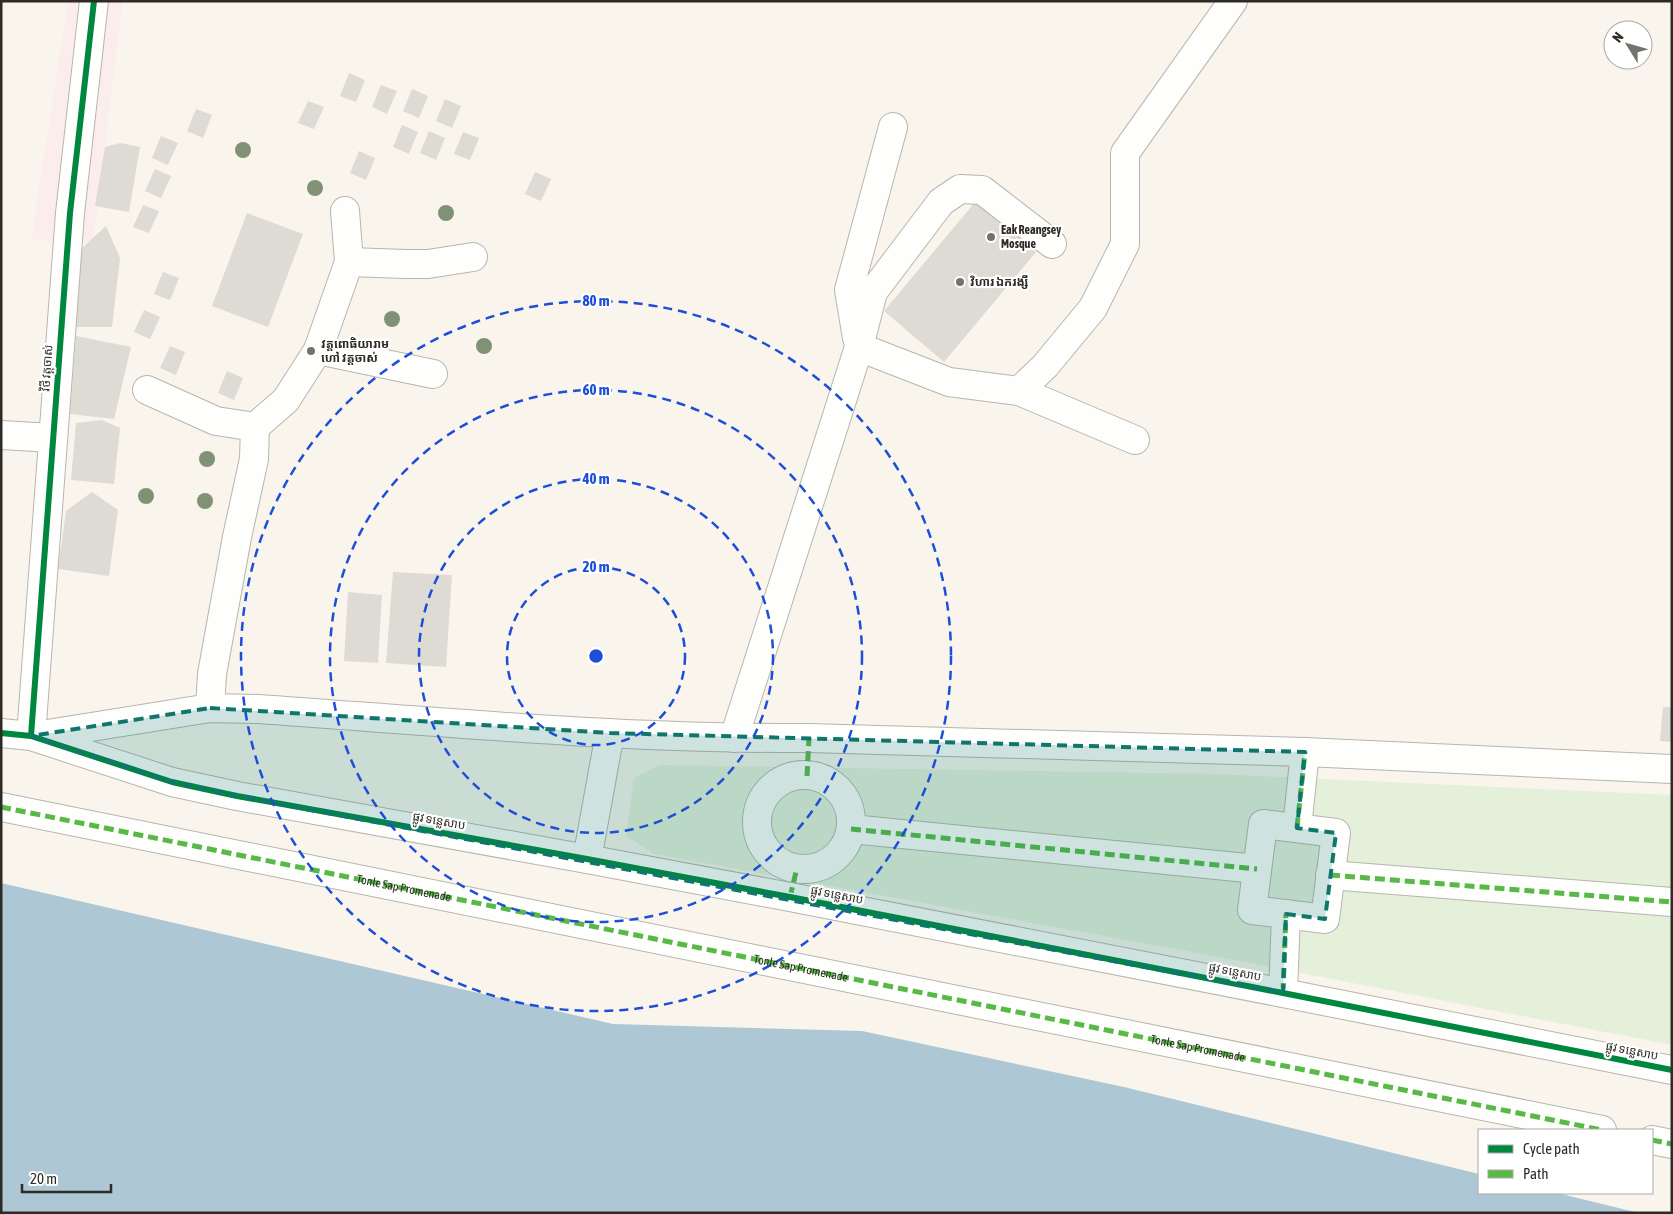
<svg xmlns="http://www.w3.org/2000/svg" width="1673" height="1214" font-family="'Asap Condensed','Noto Sans Khmer',sans-serif">
<style>
.commercial{fill:#fbedec}
.green{fill:#e5f0db}
.water{fill:#adc7d4}
.building{fill:#dedad4}
.lines{fill:none;stroke-linecap:round;stroke-linejoin:round}
.minor-casing{stroke:#b8b5af;stroke-width:30}
.minor{stroke:#fefefc;stroke-width:28}
.quiet{stroke:#58b947;stroke-width:5;stroke-dasharray:10 5;stroke-linecap:butt}
.cycleway-casing{stroke:#fff;stroke-width:9}
.cycleway{stroke:#00873e;stroke-width:6}
.tree{fill:#819175}
.marked{fill:#0f766e;fill-opacity:0.2;stroke:#0f766e;stroke-width:4;stroke-dasharray:10 6;stroke-linejoin:round}
.ring{fill:none;stroke:#1d4ed8;stroke-width:2.5;stroke-dasharray:9 6}
.poi-dot{fill:#75726c;stroke:#fff;stroke-width:2}
.labels{text-anchor:middle;stroke-width:4.5;stroke-linejoin:round;paint-order:stroke}
.poi-label{font-size:12px;font-weight:bold;fill:#2e2b26;stroke:#fff;text-anchor:start}
.street-label{font-size:12px;fill:#2e2b26;stroke:#fff}
.centre{fill:#1d4ed8;stroke:#fff;stroke-width:2.5}
.ring-label{font-size:15px;text-anchor:middle;font-weight:bold;fill:#1d4ed8;stroke:#fff;stroke-width:4.5;stroke-linejoin:round;paint-order:stroke}
</style>
<rect width="100%" height="100%" fill="#f9f5ed"/>
<!-- commercial -->
<path class="commercial" d="M68,1H123L93,244L31,240Z"/>
<!-- green -->
<path class="green" d="M660,765L1213,774L1672,795V1045L1214,956L654,854L626,836L634,778Z"/>
<!-- water -->
<path class="water" d="M1,883L613,1024L862,1031L1124,1087L1479,1174V1193H1557L1639,1213H1Z"/>
<!-- building -->
<path class="building" d="M349,73L365,80L356,102L340,96Z
M381,85L397,91L387,114L372,107Z
M412,89L428,96L419,118L403,111Z
M445,99L461,106L452,128L436,121Z
M308,101L324,107L314,129L298,123Z
M196,109L212,115L203,138L187,131Z
M402,125L418,132L409,154L393,147Z
M429,131L445,138L436,160L420,153Z
M463,132L479,138L470,160L454,154Z
M161,136L178,143L168,165L152,158Z
M120,143L140,147L129,212L95,206L105,147Z
M359,151L375,158L366,180L350,173Z
M155,169L171,176L161,198L145,191Z
M535,172L551,179L541,201L525,194Z
M976,201L1036,252L944,362L884,311Z
M143,205L159,211L149,233L133,227Z
M247,213L303,234L268,327L212,306Z
M106,226L120,258L112,327H75L81,249Z
M163,272L179,278L170,300L154,294Z
M144,310L160,317L150,339L134,332Z
M76,336L131,347L114,419L70,414Z
M170,346L185,352L176,375L160,368Z
M227,371L243,378L234,400L218,393Z
M102,420L120,428L114,484L71,480L76,423Z
M92,492L118,510L109,576L58,569L66,511Z
M393,572L452,575L446,667L386,663Z
M348,592L382,595L378,663L344,661Z
M1663,707H1672V742L1660,741Z"/>
<g class="lines">
<defs>
<g id="minor">
<path d="M349,262L406,264H428L473,257"/>
<path d="M857,338L849,290L893,127"/>
<path d="M859,347L949,382L1019,391L1045,366L1093,308L1125,244V153L1233,1"/>
<path d="M318,350L433,374"/>
<path d="M147,390L216,421L255,427L254,459L237,537L212,674L210,708"/>
<path d="M1019,391L1135,440"/>
<path d="M255,427L286,400L318,350L349,262L345,211"/>
<path d="M1,435L53,438"/>
<path d="M1,733L31,736L172,782L237,796L587,859L790,897L1283,993L1672,1070"/>
<path d="M31,736L70,213L94,1"/>
<path d="M35,736L210,708L259,709C442,722 625,739 809,738L1305,752L1672,769"/>
<path d="M734,738L859,347L873,292L941,202L960,189L982,190L1052,244"/>
<circle cx="804" cy="822" r="47"/>
<path id="s1" d="M1,807L1602,1130"/>
<path d="M1263,824L1336,833L1325,919L1252,910Z"/>
<path d="M1297,828L1305,752"/>
<path d="M851,829L1257,869"/>
<path d="M587,859L610,733"/>
<path d="M1330,875L1672,902"/>
<path d="M1283,993L1286,914"/>
<path d="M1652,1140L1672,1144"/>
</g>
</defs>
<!-- minor casing -->
<use href="#minor" class="minor-casing"/>
<!-- minor -->
<use href="#minor" class="minor"/>
<!-- quiet -->
<path class="quiet" d="M807,776L809,738
M1,807L1602,1130
M1297,828L1305,752
M851,829L1257,869
M1330,875L1672,902
M790,897L797,868
M1283,993L1286,914
M1652,1140L1672,1144"/>
<defs>
<path id="cycleway" d="M1,733L31,736L172,782L237,796L587,859L790,897L1283,993L1672,1070
M31,736L70,213L94,1"/>
</defs>
<!-- cycleway casing -->
<use href="#cycleway" class="cycleway-casing"/>
<!-- cycleway -->
<use href="#cycleway" class="cycleway"/>
</g>
<!-- trees -->
<g class="tree">
<circle cx="243" cy="150" r="8"/>
<circle cx="315" cy="188" r="8"/>
<circle cx="446" cy="213" r="8"/>
<circle cx="392" cy="319" r="8"/>
<circle cx="484" cy="346" r="8"/>
<circle cx="207" cy="459" r="8"/>
<circle cx="146" cy="496" r="8"/>
<circle cx="205" cy="501" r="8"/>
</g>
<!-- marked area -->
<path class="marked" d="M210,708L610,733L1305,752L1297,828L1336,833L1325,919L1286,914L1283,993L237,796L172,782L31,736Z"/>
<!-- distance rings -->
<g class="ring">
<circle cx="596" cy="656" r="89"/>
<circle cx="596" cy="656" r="177"/>
<circle cx="596" cy="656" r="266"/>
<circle cx="596" cy="656" r="355"/>
</g>
<!-- markers -->
<g class="poi-dot">
<circle cx="991" cy="237" r="5"/>
<circle cx="960" cy="282" r="5"/>
<circle cx="311" cy="351" r="5"/>
</g>
<g class="labels">
<!-- poi labels -->
<g class="poi-label">
<text x="1001" y="234">Eak Reangsey<tspan x="1001" dy="14">Mosque</tspan></text>
<text x="970" y="286">វិហារ ឯករង្សី</text>
<text x="321" y="348">វត្តពោធិយារាម<tspan x="321" dy="14">ហៅ វត្តចាស់</tspan></text>
</g>
<!-- street labels -->
<g class="street-label">
<text transform="translate(47 368) rotate(-86)" y="4">វិថី វត្តចាស់</text>
<text transform="translate(439 821) rotate(10)" y="4">ផ្លូវ ទន្លេសាប</text>
<text dy="4" stroke="none"><textPath href="#s1" startOffset="411">Tonle Sap Promenade</textPath></text>
<text transform="translate(837 895) rotate(11)" y="4">ផ្លូវ ទន្លេសាប</text>
<text dy="4" stroke="none"><textPath href="#s1" startOffset="816">Tonle Sap Promenade</textPath></text>
<text transform="translate(1235 972) rotate(11)" y="4">ផ្លូវ ទន្លេសាប</text>
<text dy="4" stroke="none"><textPath href="#s1" startOffset="1221">Tonle Sap Promenade</textPath></text>
<text transform="translate(1632 1051) rotate(11)" y="4">ផ្លូវ ទន្លេសាប</text>
</g>
</g>
<circle cx="596" cy="656" r="8" class="centre"/>
<g class="ring-label">
<text x="596" y="306">80 m</text>
<text x="596" y="395">60 m</text>
<text x="596" y="484">40 m</text>
<text x="596" y="572">20 m</text>
</g>
<!-- border -->
<rect width="1673" height="1214" fill="none" stroke="#2e2b26" stroke-width="5"/>
<!-- legend -->
<rect x="1478" y="1129" width="175" height="65" fill="#ffffff" stroke="#abaaa8"/>
<rect x="1488" y="1145" width="25" height="8" fill="#00873e" stroke="#abaaa8"/>
<text x="1523" y="1154" font-size="15" fill="#2e2b26">Cycle path</text>
<rect x="1488" y="1170" width="25" height="8" fill="#58b947" stroke="#abaaa8"/>
<text x="1523" y="1179" font-size="15" fill="#2e2b26">Path</text>
<!-- north arrow -->
<g transform="translate(1628 45) rotate(307)"><circle r="24" fill="#ffffff" stroke="#abaaa8"/>
<path d="M0-4L9 19L0 12L-9 19Z" fill="#75726c"/>
<text y="-8" font-size="14" font-weight="bold" text-anchor="middle" fill="#2e2b26">N</text>
</g>
<!-- scale -->
<path d="M22 1184v8h89v-8" fill="none" stroke="#2e2b26" stroke-width="2.5"/>
<text x="30" y="1184" font-size="15" fill="#2e2b26" stroke="#ffffff" stroke-width="4" paint-order="stroke">20 m</text>
</svg>
